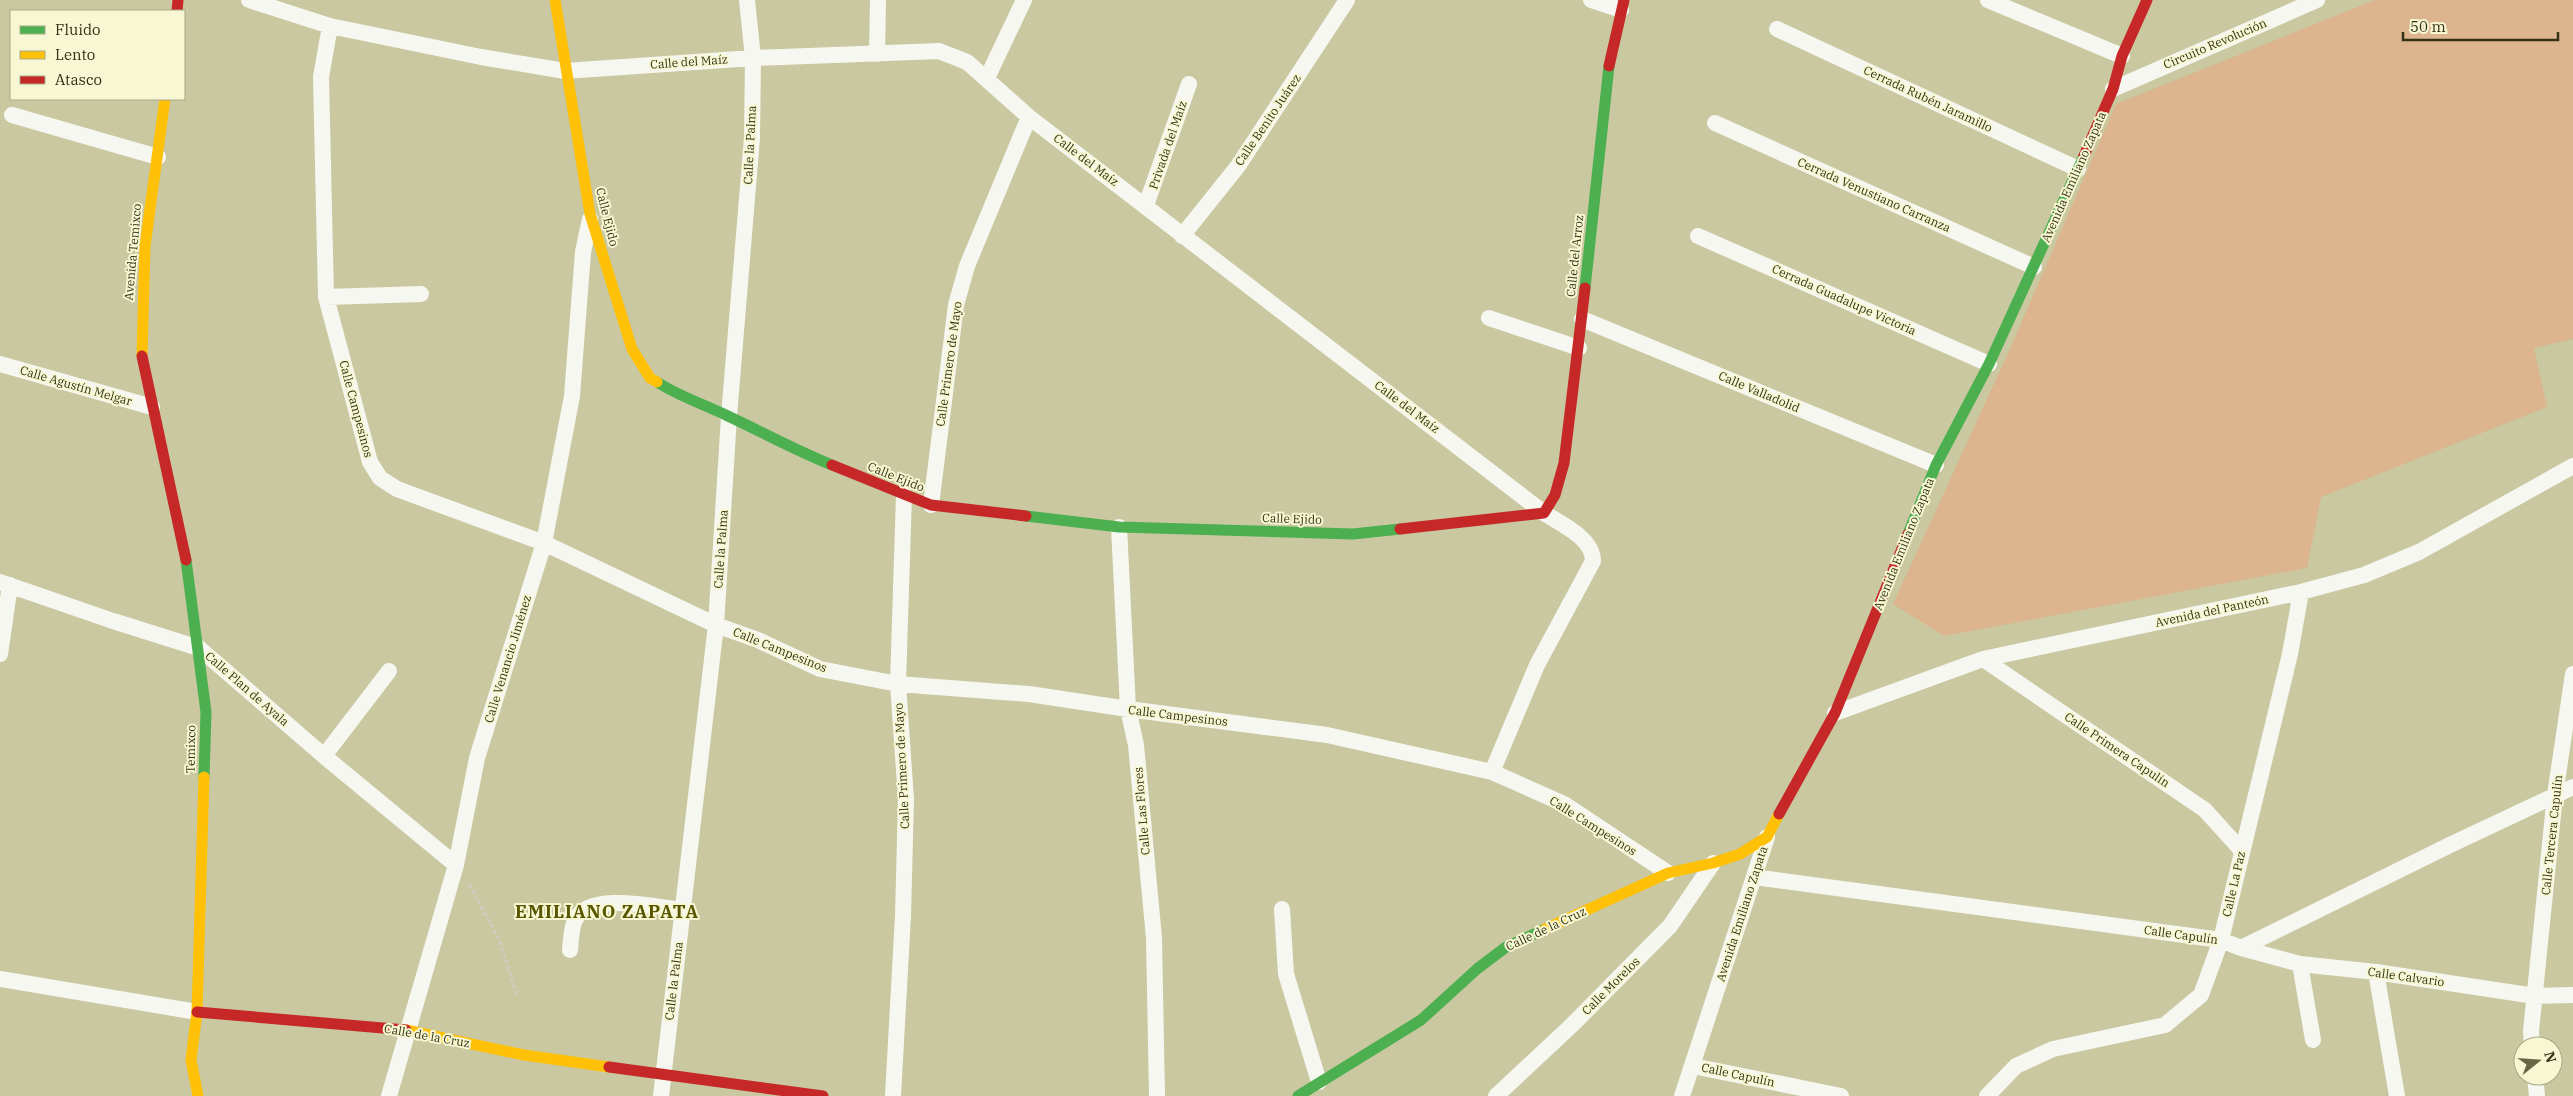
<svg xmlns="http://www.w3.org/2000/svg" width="2573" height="1096" font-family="'IBM Plex Serif',serif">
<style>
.green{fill:#dcb48e}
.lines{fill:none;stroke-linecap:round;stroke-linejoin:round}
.path{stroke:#cdccbf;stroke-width:3;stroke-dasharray:4 2.5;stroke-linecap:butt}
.street{stroke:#f7f7f1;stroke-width:16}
.fast{stroke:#4caf50;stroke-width:11}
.slow{stroke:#ffc107;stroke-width:11}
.jam{stroke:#c62828;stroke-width:11}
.labels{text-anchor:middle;stroke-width:4;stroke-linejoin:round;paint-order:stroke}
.street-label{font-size:12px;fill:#333214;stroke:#f7f8d3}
.district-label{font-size:18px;font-weight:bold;letter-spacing:1px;fill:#595601;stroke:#f7f8d3}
</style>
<rect width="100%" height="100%" fill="#c9c8a0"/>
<!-- green -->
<path class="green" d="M2375,0H2573V339L2534,348L2547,407L2321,497L2307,568L1944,636L1893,604L2009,351L2116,104Z"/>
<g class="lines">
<!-- path -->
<path class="path" d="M469,884L500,941L516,994"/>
<!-- street -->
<path class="street" d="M249,0L330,26L481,57L565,71L753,58L939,51L967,62L1029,117L1544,513C1561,524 1593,538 1593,561L1537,665L1492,772
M1591,0L1621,10
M1988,0L2122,56
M330,26L321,77L326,297L370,462L380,478L397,489L544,543L716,625L758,640L820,669L898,684L1029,694L1128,709L1327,735L1492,772L1564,804L1668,873
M1777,29L2078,169
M877,54L878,0
M987,78L1024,0
M2113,89L2317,0
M12,115L158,157
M1715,123L2034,267
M1146,205L1189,84
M1182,236L1238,166L1347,0
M1698,236L1989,364
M326,297L421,294
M1489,318L1579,348
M1582,319L1936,465
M0,364L152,407
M931,505L956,305L967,266L1029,117
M1119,527L1128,709L1136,745L1154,938L1157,1096
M0,582L113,621L199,648L324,756L456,865
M0,654L10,585
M1983,659L2205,810L2242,851
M1835,713L1983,659L2301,592L2364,575L2419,552L2573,466
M324,756L389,671
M1754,877L2221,940L2241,948L2452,844L2573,787
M1282,909L1286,974L1319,1082
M2241,948L2300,964L2376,972L2535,996L2573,995
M570,950C571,941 571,928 575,920C589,891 656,907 682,910
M2300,964L2313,1040
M2376,972L2397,1096
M0,979L197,1012
M2532,1046L2531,1031L2555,795L2573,674
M1693,1066L1841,1096
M2535,1076L2537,1096
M389,1096L456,865L477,758L544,543L572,396L583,252L590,219
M661,1096L716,625L729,416L752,138L753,58L747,0
M893,1096L903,916L906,799L898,684L904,495
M1496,1096L1572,1025L1670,926L1713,863
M1682,1096L1767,837
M1987,1096L2016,1066L2053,1049L2165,1025L2201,995L2221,940L2290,654L2301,592"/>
<!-- fast -->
<path class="fast" d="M1585,288L1609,66
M657,382C680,397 706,405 730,417C764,433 797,451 832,465
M1026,516L1119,527L1353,534L1400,529
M1908,534L1936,465L1989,364L2084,156
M186,560L206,712L204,777
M1298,1096L1421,1020L1477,969L1506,947L1545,929"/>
<!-- slow -->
<path class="slow" d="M555,0L590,214L632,349L650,378L657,382
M142,356L145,246L165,99
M1545,929L1668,873L1713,863L1740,854L1767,837L1779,814
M406,1030L524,1055L609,1067
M198,1096L191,1060L197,1012L204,777"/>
<!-- jam -->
<path class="jam" d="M177,11L178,0
M1609,66L1624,0
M2084,156L2113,89L2122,56L2147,0
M142,356L186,560
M832,465L931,505L1026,516
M1400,529L1544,513L1555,495L1564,463L1585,288
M1779,814L1835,713L1908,534
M197,1012L406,1030
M609,1067L823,1096"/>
</g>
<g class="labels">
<!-- street labels -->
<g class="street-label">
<text transform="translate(2215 44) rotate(-23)" y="4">Circuito Revolución</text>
<text transform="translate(689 62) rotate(-4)" y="4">Calle del Maíz</text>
<text transform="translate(1928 99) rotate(25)" y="4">Cerrada Rubén Jaramillo</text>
<text transform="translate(1268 120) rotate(-56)" y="4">Calle Benito Juárez</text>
<text transform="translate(750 145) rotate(-87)" y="4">Calle la Palma</text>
<text transform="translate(1168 145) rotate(-71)" y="4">Privada del Maíz</text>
<text transform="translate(1086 160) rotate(37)" y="4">Calle del Maíz</text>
<text transform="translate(2074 177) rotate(-66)" y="4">Avenida Emiliano Zapata</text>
<text transform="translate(1874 195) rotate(24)" y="4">Cerrada Venustiano Carranza</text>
<text transform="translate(607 217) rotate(76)" y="4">Calle Ejido</text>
<text transform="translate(133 252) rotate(-85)" y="4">Avenida Temixco</text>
<text transform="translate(1575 256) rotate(-84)" y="4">Calle del Arroz</text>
<text transform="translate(1844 300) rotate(24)" y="4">Cerrada Guadalupe Victoria</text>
<text transform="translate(949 364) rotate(-82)" y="4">Calle Primero de Mayo</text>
<text transform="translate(76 386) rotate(16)" y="4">Calle Agustín Melgar</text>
<text transform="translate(1759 392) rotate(23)" y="4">Calle Valladolid</text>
<text transform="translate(1407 407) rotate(37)" y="4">Calle del Maíz</text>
<text transform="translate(356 409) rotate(75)" y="4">Calle Campesinos</text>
<text transform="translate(896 477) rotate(22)" y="4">Calle Ejido</text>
<text transform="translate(1292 519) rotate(2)" y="4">Calle Ejido</text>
<text transform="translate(1904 544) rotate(-68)" y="4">Avenida Emiliano Zapata</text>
<text transform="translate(721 549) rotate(-86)" y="4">Calle la Palma</text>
<text transform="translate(2212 611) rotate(-12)" y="4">Avenida del Panteón</text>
<text transform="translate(780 650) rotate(22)" y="4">Calle Campesinos</text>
<text transform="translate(508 659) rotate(-73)" y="4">Calle Venancio Jiménez</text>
<text transform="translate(247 689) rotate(41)" y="4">Calle Plan de Ayala</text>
<text transform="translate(1178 716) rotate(7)" y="4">Calle Campesinos</text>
<text transform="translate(191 749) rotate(-89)" y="4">Temixco</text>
<text transform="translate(2117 750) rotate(34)" y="4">Calle Primera Capulín</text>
<text transform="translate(902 766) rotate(-93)" y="4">Calle Primero de Mayo</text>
<text transform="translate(1142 811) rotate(-95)" y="4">Calle Las Flores</text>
<text transform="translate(1593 826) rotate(32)" y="4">Calle Campesinos</text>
<text transform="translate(2552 835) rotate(-84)" y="4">Calle Tercera Capulín</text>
<text transform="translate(2234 884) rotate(-77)" y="4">Calle La Paz</text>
<text transform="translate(1742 914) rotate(-72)" y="4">Avenida Emiliano Zapata</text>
<text transform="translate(1546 929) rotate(-25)" y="4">Calle de la Cruz</text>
<text transform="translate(2181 935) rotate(8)" y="4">Calle Capulín</text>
<text transform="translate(2406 977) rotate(8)" y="4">Calle Calvario</text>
<text transform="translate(674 981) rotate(-83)" y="4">Calle la Palma</text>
<text transform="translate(1611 986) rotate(-45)" y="4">Calle Morelos</text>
<text transform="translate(427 1036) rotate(10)" y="4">Calle de la Cruz</text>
<text transform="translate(1738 1075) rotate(12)" y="4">Calle Capulín</text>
</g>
<!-- district labels -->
<g class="district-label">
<text x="607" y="918">EMILIANO ZAPATA</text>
</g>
</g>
<!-- legend -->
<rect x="10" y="10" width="175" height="90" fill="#f7f8d3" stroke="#a9a987"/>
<rect x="20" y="26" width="25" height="8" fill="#4caf50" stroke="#a9a987"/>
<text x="55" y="35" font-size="15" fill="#333214">Fluido</text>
<rect x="20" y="51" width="25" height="8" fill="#ffc107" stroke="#a9a987"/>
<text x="55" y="60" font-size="15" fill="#333214">Lento</text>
<rect x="20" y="76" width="25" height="8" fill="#c62828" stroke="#a9a987"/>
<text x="55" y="85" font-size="15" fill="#333214">Atasco</text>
<!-- north arrow -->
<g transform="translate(2538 1061) rotate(73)"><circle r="24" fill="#f7f8d3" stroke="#a9a987"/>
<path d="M0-4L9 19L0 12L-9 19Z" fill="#686645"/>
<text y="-8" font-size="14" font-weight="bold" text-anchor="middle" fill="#333214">N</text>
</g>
<!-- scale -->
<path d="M2403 32v8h155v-8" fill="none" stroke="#333214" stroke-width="2.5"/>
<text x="2410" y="32" font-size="15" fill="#333214" stroke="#f7f8d3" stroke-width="4" paint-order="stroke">50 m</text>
</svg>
